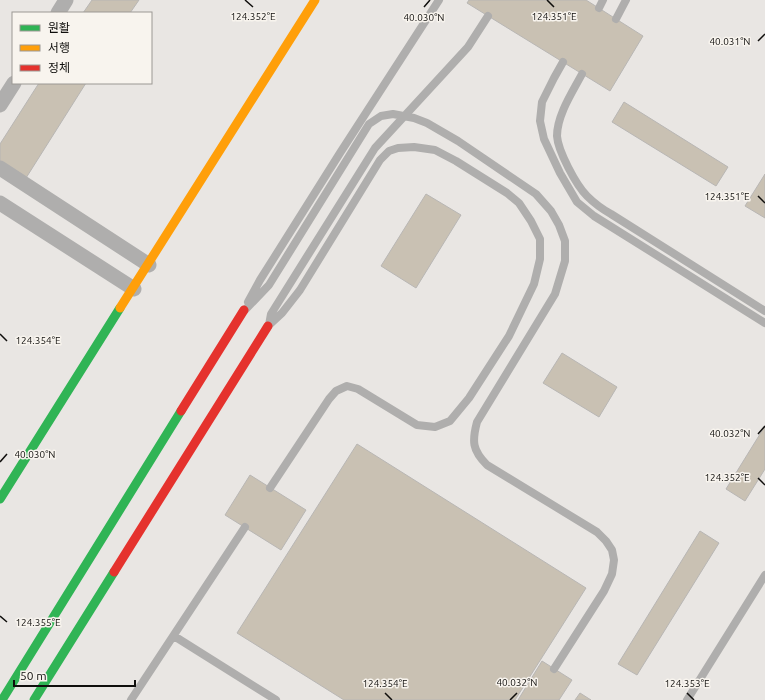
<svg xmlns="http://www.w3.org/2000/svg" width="765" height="700" font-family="Ubuntu,'Noto Sans KR',sans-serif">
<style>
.building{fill:#c9c1b3;stroke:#b8b6b4}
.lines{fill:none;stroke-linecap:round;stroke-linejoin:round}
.lane{stroke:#afaead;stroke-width:8}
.street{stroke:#afaead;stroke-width:15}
.fast{stroke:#30b455;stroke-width:9}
.slow{stroke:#ff9f0a;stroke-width:9}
.jam{stroke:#e5322d;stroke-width:9}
.ticks{fill:none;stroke:#0f0e0c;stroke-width:1.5}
.ticks-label{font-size:10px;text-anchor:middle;fill:#0f0e0c;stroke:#f8f4ee;stroke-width:3;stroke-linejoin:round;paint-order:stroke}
</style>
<rect width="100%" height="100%" fill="#e9e6e3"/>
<!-- building -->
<path class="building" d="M92,0H139L130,13H83Z
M469,0H586L643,36L610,91L467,3Z
M39,83H86L26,178L0,161V144Z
M624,102L728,167L716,186L612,122Z
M765,174V218L745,206Z
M426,194L461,215L416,288L381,266Z
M562,353L617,387L599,417L543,383Z
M765,426V469L745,501L726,489Z
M357,444L586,588L515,700H344L237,633Z
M250,475L306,510L281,550L225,515Z
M700,531L719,543L637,675L618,664Z
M542,661L572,680L559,700H518Z
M580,693L591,700H575Z"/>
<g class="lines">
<!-- lane -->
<path class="lane" d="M599,8L603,0
M616,19L626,0
M563,62L554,78L542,102L540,121L544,139L560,173L577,202L594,216L765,323
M582,74C573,91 557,115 557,136C558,151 576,185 587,196C594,203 602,209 611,214L765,311
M248,302L260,280L340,153L439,0
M245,310L269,285L369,124L381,116L393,114L414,118L427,123L458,141L536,194L551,211L559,225L565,241V261L555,294L477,422C472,441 472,450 487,465L597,532L606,541L612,550L614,560L612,574L604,591L554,669
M269,325L282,313L300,290L380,160L389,151L398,148L414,147L435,150L456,161L507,193L519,203L531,221L540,239V259L534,284L509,336L469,398L450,421L435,427L417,425L358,389L347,386L336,391L329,399L270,488
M269,325L271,314L375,148L468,47L488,16
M174,636L276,700
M131,700L245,527
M687,700L765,575"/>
<!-- street -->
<path class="street" d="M58,13L66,0
M0,105L14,83
M0,168L149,265
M0,203L134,289"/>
<!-- fast -->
<path class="fast" d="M0,499L120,308
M2,700L181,411
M34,700L114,572"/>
<!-- slow -->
<path class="slow" d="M120,308L315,0"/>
<!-- jam -->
<path class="jam" d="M181,411L244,310
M114,572L268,326"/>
</g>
<!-- ticks -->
<path class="ticks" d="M245,0L253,7M547,0L554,7M424,7L430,0M758,41L765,34M758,196L765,203M0,334L7,341M758,434L765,426M0,462L7,454M758,478L765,485M0,616L7,622M385,693L392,700M687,693L694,700M510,700L517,693"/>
<g class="ticks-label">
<text x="253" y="20">124.352°E</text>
<text x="554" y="20">124.351°E</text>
<text x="424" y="21">40.030°N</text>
<text x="730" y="45">40.031°N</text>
<text x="727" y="200">124.351°E</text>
<text x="38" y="344">124.354°E</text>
<text x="730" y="437">40.032°N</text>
<text x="35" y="458">40.030°N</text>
<text x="727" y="481">124.352°E</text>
<text x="38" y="626">124.355°E</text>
<text x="517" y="686">40.032°N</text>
<text x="385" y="687">124.354°E</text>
<text x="687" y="687">124.353°E</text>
</g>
<!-- legend -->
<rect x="12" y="12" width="140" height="72" fill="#f8f4ee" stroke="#9b9894"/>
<rect x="20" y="25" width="20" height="6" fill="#30b455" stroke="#9b9894"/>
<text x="48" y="32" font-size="12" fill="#0f0e0c">원활</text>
<rect x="20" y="45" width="20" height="6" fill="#ff9f0a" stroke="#9b9894"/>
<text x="48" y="52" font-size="12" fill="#0f0e0c">서행</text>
<rect x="20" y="65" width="20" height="6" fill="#e5322d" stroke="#9b9894"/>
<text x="48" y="72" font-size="12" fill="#0f0e0c">정체</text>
<!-- scale -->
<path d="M14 680v6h121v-6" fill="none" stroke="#0f0e0c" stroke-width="2"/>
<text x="20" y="680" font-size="12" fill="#0f0e0c" stroke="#f8f4ee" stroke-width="3" paint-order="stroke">50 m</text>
</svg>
